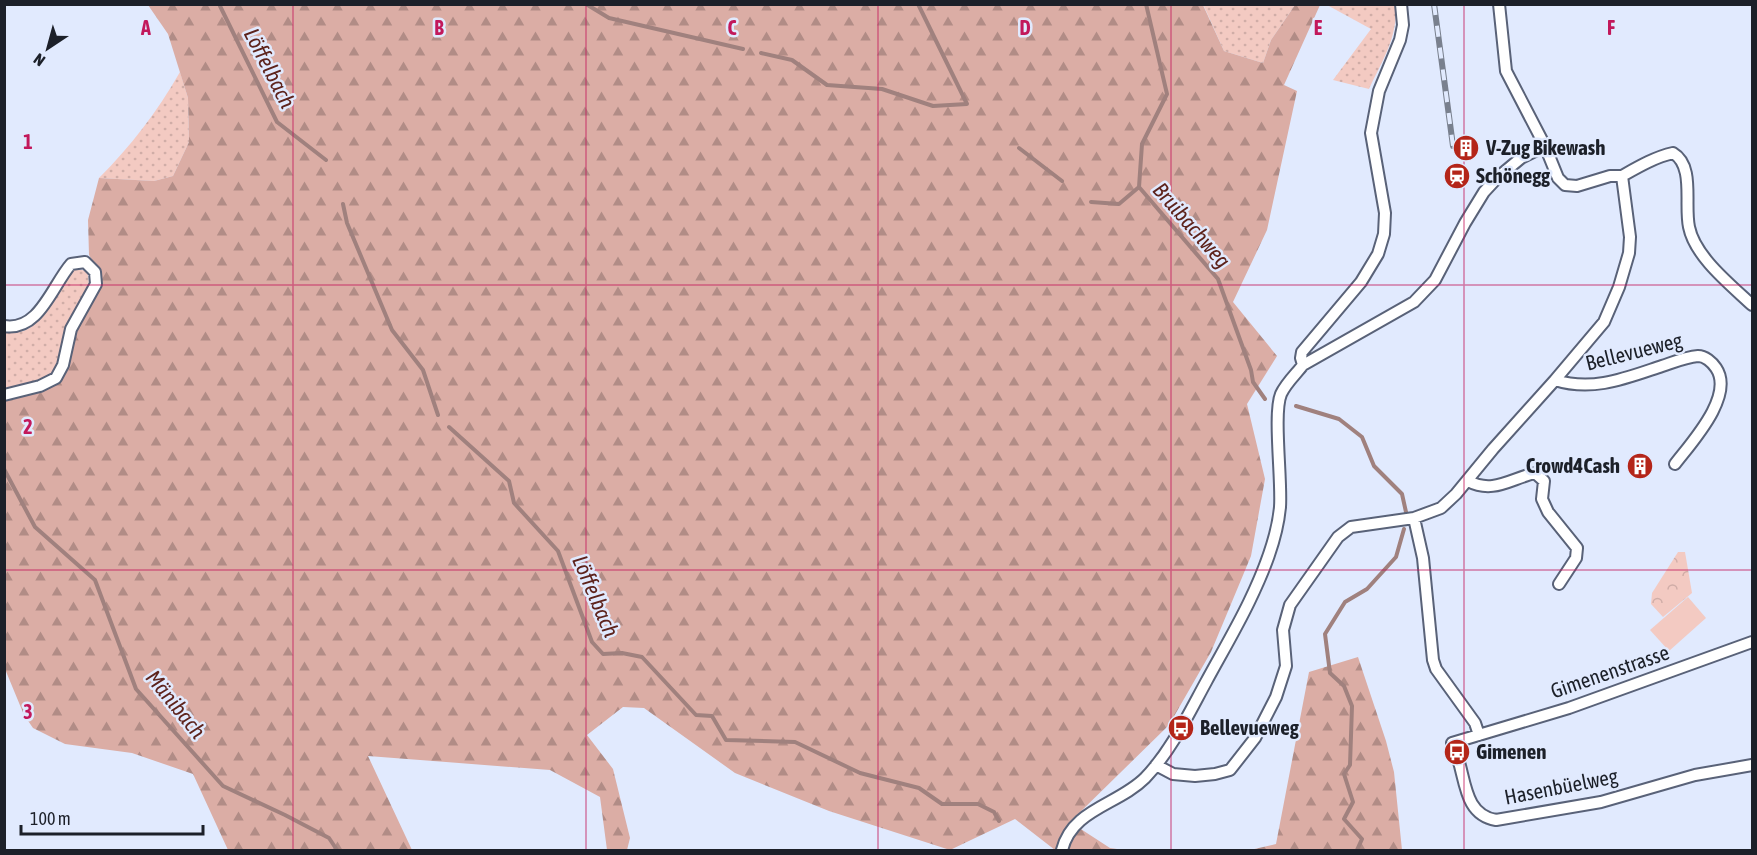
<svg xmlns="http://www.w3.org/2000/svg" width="1757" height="855" font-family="'Asap Condensed',sans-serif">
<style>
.grass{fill:url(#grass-dots)}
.forest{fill:url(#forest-firs)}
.park{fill:url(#park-crowns)}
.pitch{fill:#f3cac2}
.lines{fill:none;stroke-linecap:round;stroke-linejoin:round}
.stream{stroke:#a0817e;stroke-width:4}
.minor-casing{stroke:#596278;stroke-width:14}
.minor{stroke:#fff;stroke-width:10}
.rail-casing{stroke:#79808e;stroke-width:6}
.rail{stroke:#e1eafe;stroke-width:4;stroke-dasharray:11;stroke-linecap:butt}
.grid{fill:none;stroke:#c2185b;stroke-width:1.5;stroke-opacity:0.55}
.labels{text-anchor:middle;stroke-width:5;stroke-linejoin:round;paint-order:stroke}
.poi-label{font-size:21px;font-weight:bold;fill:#1c2029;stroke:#e1eafe;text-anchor:start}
.street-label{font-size:21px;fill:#1c2029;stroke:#e1eafe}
.water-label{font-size:22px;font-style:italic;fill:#5d231c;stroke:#e1eafe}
.grid-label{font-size:20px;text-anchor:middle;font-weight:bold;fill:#c2185b;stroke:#e1eafe;stroke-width:5;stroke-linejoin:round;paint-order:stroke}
</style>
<defs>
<pattern id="grass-dots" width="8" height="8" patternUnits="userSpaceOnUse" patternTransform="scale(1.5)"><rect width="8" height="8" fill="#f3cac2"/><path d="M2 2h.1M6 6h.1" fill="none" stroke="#d0ada7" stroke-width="1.8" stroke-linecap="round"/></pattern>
<pattern id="forest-firs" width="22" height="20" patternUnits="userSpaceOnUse" patternTransform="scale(1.5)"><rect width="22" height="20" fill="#dbada5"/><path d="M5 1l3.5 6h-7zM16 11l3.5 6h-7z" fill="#b18c86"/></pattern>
<pattern id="park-crowns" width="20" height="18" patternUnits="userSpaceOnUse" patternTransform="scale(1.5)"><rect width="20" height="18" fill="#f3cac2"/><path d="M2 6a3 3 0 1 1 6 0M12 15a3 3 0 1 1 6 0" fill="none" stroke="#d0ada7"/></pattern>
</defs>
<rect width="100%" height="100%" fill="#e1eafe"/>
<!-- grass -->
<path class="grass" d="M1203,4L1295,5L1271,40L1263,63L1224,51Z
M1327,5H1396C1397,39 1383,59 1369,89L1333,80L1371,29Z
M180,72L188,98L189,142L173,176L154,181L99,178C131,146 157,112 180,72Z
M75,269L88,271L89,286L78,306L54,370L43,382L5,389V331C39,339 46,305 61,283C65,277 71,273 75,269Z"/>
<!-- forest -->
<path class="forest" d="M148,5H1203L1224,51L1263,63L1271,40L1295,5H1320L1284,85L1297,91L1267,230L1233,302L1277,356L1247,404L1265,479L1251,556L1211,652L1169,725L1070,822L1110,848L1124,850H1055L1015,819L950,850L829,811L735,773L644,708L623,707L587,735L613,769L630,838L627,850H607L600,797L550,770L368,756L412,850H228L193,774L132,753L65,744L33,728L24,715L5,669V400L56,385L76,328L97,292L101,274L89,255L88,220L99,178L154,181L173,176L189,142L188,98L168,34Z
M1358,657L1386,741L1394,772L1402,850H1250L1276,844L1309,672Z"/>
<!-- park -->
<path class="park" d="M1678,552H1685L1692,593L1663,617L1651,604L1652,593Z"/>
<!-- pitch -->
<path class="pitch" d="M1688,597L1706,618L1669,651L1650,630Z"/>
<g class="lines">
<!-- stream -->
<path class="stream" d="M586,4L609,18L743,49
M220,6L277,122L326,160
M761,53L792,60L827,85L882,89L933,106L967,104L918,4
M1019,148L1062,181
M1139,187L1142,144L1167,94L1146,4
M1091,202L1119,204L1139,187L1218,279L1251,370L1253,382L1265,399
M343,204L347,223L392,330L423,370L438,415
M1296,406L1339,419L1362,437L1374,466L1402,494L1406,512
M449,427L509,481L514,503L558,551L592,642L603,654L622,653L642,657L696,715L712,716L726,740L795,742L860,773L919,788L942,804H978L994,812L999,821
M4,469L35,527L95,580L136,689L223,786L285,815L329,838L337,850
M1357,850L1362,839L1344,819L1353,802L1344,774L1350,765L1352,706L1344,686L1330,673L1325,634L1345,602L1367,589L1396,557L1404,529"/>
<defs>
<path id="minor" d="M1499,4L1506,71L1545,146L1558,178L1565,185L1577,186L1610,176H1622L1630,237L1629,253L1619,287L1604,322L1555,380
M1622,176C1638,167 1655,157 1673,153C1695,166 1684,204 1689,227C1695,257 1731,285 1752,305
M4,326C39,332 52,286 71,264L85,262L95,272L96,284L71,329L63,365L56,378L40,386L4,395
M1303,365L1301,358L1302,352L1361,282L1378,254L1384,234L1385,213L1371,133L1379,91L1400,40L1403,25L1401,4
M1468,481C1493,494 1510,479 1535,473L1544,481L1542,499L1548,512L1577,548L1576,558L1559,584
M1414,518L1423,558L1433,660L1436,669L1475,723L1479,735
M1752,642L1569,708L1452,743C1467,771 1460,814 1496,820L1601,802L1695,775L1752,765
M1156,765L1173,774L1195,776L1215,774L1230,770L1255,738L1276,697L1286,666L1283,630L1290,605L1338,537L1351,527L1414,518L1441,508L1456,494L1493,449L1555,380C1593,392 1626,378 1662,366C1674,362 1686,357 1698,356C1705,356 1712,362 1716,368C1735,396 1691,443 1675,464
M1062,850C1072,809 1118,805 1145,778C1171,751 1188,715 1206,682C1220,656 1236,629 1249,602C1263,573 1277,540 1280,507C1282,480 1273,413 1281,394C1286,383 1296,374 1303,365L1414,302L1435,280L1465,223L1484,192L1497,178L1521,158L1545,146"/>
</defs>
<!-- minor casing -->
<use href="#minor" class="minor-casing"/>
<!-- minor -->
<use href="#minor" class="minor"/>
<defs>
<path id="rail" d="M1434,4L1453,146"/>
</defs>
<!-- rail casing -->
<use href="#rail" class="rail-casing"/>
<!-- rail -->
<use href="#rail" class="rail"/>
</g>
<!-- grid -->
<path class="grid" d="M293,4V850M586,4V850M878,4V850M1171,4V850M1464,4V850M4,285H1752M4,570H1752"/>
<!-- icons -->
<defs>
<symbol id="building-disc" viewBox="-11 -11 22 22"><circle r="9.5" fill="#b42519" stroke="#e1eafe"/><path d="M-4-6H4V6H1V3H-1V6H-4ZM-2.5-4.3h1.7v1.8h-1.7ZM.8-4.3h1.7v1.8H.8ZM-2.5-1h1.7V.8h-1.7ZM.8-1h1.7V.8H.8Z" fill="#fff"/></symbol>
<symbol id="station-disc" viewBox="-11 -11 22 22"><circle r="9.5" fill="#b42519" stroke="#e1eafe"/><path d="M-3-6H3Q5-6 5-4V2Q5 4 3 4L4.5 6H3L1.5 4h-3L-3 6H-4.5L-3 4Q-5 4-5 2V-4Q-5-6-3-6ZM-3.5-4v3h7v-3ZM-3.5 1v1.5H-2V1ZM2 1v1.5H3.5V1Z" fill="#fff"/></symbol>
<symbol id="bus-disc" viewBox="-11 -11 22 22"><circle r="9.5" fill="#b42519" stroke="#e1eafe"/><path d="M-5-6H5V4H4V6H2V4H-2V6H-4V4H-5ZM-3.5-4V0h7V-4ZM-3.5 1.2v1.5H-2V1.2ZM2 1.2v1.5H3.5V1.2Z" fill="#fff"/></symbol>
</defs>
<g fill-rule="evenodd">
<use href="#building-disc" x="1451" y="133" width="30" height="30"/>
<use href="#station-disc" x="1442" y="161" width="30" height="30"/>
<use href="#building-disc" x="1625" y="451" width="30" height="30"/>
<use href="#bus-disc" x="1166" y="713" width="30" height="30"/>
<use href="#bus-disc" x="1442" y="737" width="30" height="30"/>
</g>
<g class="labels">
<!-- poi labels -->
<g class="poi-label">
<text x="1486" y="155">V-Zug Bikewash</text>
<text x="1476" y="183">Schönegg</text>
<text x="1620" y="473" text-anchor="end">Crowd4Cash</text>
<text x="1200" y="735">Bellevueweg</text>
<text x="1476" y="759">Gimenen</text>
</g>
<!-- street labels -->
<g class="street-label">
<text transform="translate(1634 352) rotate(-14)" y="7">Bellevueweg</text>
<text transform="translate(1610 672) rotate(-19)" y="7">Gimenenstrasse</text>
<text transform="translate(1561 787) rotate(-11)" y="7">Hasenbüelweg</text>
</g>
<!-- water labels -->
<g class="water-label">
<text transform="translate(270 68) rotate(63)" y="8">Löffelbach</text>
<text transform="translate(1192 225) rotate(49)" y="8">Bruibachweg</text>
<text transform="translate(596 596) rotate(67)" y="8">Löffelbach</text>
<text transform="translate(176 704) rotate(51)" y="8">Mänibach</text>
</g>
</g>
<g class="grid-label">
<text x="146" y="35">A</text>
<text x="439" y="35">B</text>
<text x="732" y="35">C</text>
<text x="1025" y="35">D</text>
<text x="1318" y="35">E</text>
<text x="1611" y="35">F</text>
<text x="28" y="149">1</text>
<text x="28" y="434">2</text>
<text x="28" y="719">3</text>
</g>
<!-- border -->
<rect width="1757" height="855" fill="none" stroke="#1c2029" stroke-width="12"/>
<!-- north arrow -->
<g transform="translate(48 48) rotate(216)" stroke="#e1eafe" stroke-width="4.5" paint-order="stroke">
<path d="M0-4.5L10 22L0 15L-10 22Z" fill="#1c2029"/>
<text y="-9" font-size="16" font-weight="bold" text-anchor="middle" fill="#1c2029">N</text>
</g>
<!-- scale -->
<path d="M21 825v9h182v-9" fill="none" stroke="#1c2029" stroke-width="3"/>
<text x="30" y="825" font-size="18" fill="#1c2029" stroke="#e1eafe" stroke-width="4.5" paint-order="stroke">100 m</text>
</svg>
